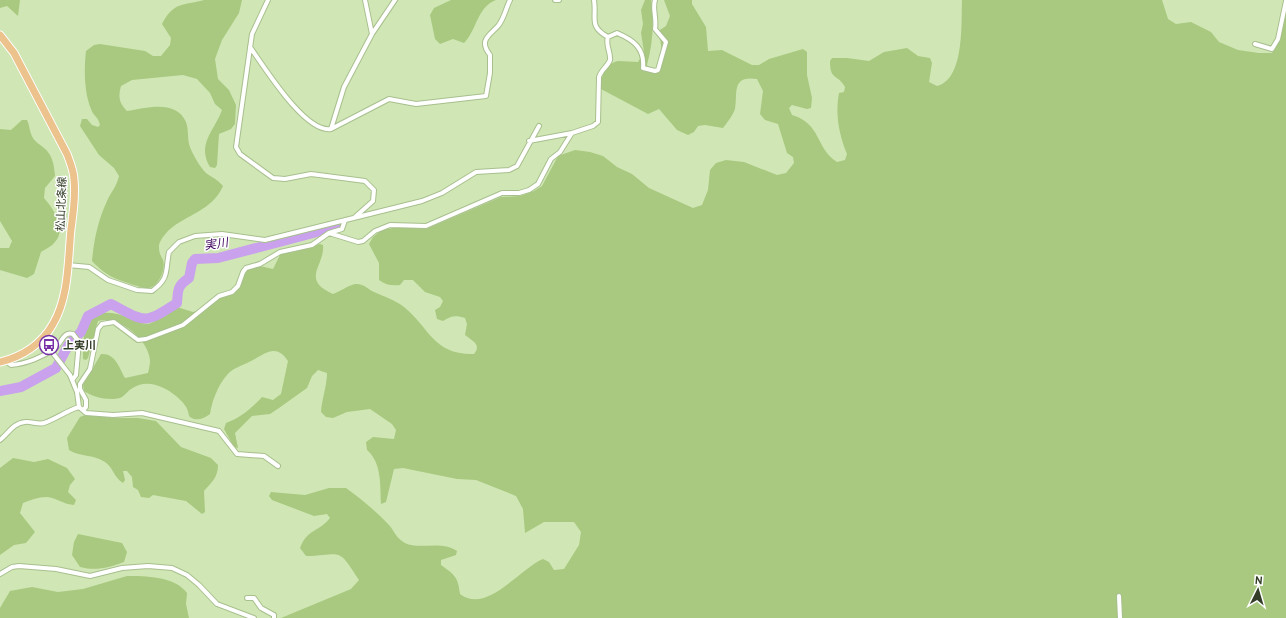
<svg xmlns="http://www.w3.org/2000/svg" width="1286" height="618" font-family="Overpass,'Noto Sans JP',sans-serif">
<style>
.green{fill:#a8c97f}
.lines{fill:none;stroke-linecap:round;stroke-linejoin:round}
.river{stroke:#c9a1ed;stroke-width:10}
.street-casing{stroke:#a8bf8e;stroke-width:6}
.primary-casing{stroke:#fff;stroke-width:9}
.street{stroke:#fff;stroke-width:4}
.primary{stroke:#ecc28d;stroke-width:7}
.street-bridge-casing{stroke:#a8bf8e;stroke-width:6;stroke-linecap:butt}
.street-bridge{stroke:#fff;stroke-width:4}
.labels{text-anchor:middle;stroke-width:3;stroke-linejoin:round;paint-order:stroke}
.street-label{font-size:11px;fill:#333d28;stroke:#fff}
.poi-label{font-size:11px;font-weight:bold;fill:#333d28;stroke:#fff;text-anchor:start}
.water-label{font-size:12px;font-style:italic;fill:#3e025e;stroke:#fff}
</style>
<rect width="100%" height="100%" fill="#d0e7b5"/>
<!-- green -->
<path class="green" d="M0,0H20L18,16L7,6L0,8Z
M204,0H242L239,13L222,40L215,59L218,79L229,90L236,105L235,124L231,129L219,134L217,165L215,168L210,167C196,144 215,130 222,110L215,104L210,93L197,79L183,75L132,80L121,86C118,97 119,103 127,111C146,108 176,99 186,122C189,130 187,139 190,147C193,155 200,167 206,173C213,178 217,179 223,186C212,211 187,214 169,230C165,234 158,242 159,248C159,253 161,256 163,260C166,269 159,286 149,288C145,289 138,286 134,285C115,279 106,276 92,261C94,239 98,221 107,201C111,192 117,186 119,176L114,168L99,155L80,126L82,119H87L92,125L98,127L100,125C98,116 93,116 91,109C84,92 84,69 86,51L94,45L100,44L145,51L153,56H161L170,45L171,38L162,24C174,1 183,6 204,0Z
M451,0H496C477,7 477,30 464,43L453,39L440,44L435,39L430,15L434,8Z
M645,0H651C654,23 653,43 647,65L652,73C671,70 658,43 660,30L666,26L670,16L664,0H692V4L706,27L708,51L722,50L752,65H759L769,59L803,49L807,52V75L812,98L811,108L807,109L792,105L789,108L792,115C822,124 815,148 837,162L845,160L847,154C839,135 835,114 839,93L844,92L845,87C837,73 830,81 830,61L832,58H847L869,61L884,52L907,48L918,56L930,58L932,63L929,82L937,86C965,79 961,23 962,0H1162L1168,19L1176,24L1191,22L1211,32L1219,42L1238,50L1259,53H1272L1280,40L1286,11V618H281L351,589L359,580C337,546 343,555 306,556L300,548C308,528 318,533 330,518L327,514L314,516L272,500L269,496L271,492L305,495L329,488H346C361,499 376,511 389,525C395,532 396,538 405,543C419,550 442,540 457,551L456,555L441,560V565C455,575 458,577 460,594C487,615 520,568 543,559L549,562L554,570L564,569L579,545L581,532L574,522H544L525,533L523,509L516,496L476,480L457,479L403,468L394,469L386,502L381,504C380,485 382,463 367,450L366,442L373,437L394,439L396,430L392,424L370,409L347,412L333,418L326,417L321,412C322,398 327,386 327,373L318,370L312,376L307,388L279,408L270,414L252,416L235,433L238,448L234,447L224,429L226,423C240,418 252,408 262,397L273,400L281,394L288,361C275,341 263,356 249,362C241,366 233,368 227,375C218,385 212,401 210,414C204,419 195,422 189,416C188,407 183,402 176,396C164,386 146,378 131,389C128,391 125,395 122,397C112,402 92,397 84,391L83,385L101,354C115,353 119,367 125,378L148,373C149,369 150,364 150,360C148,339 119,315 98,321L88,358L86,360L83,359C82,322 90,303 130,318C136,320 141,324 148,324C154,323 170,311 177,307L193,312L207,308L220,298L233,294L248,269L260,266L273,269L281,253L294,252L320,244L323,245C325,266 300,279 333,294C339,292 349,285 355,284C363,283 368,289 374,292C385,297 395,300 404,307C430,328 433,355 474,354C482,344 472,341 465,335L467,324L465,318C455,315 451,316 443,321L437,319L435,310L440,307L443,301L440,297L425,292L413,280H404L400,285C392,286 386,285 379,280V263L369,244L373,237L382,230L399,227L426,229L501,197L520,196L534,191L542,186L558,156L575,150L590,152L603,156L617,167L632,174L649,188L693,208L702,205L708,190L710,170L716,163L726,160L744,162L777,175L786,173L794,163L793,157L787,153L778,124L765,120L760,114L763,91L757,79C731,75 738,93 735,109C733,115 727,123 723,128L705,125L698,126L694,132L688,135L677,130L659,109L648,114L601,89C600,78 606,63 618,61C625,61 632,62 638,62L644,52L641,33L643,24L641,10Z
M22,120H27C30,126 29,131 33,138C36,143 40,144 44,148C53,155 54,166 55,176L45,188L44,198C53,208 68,230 54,243C51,247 45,249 41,252L34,274L27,278L0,270V248H9L12,241L0,221V129L11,130Z
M85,415L115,418H138L156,421L181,447L211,458L218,465C218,477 212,482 204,491L205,512L202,514L186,501L153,495L149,498L141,497L138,490L133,487L132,477L127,471H123L125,480L123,483C114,478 113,467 105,462C93,454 80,457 69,450L67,438L80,417Z
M13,458L34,462L48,459L67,468L75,479L70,485L68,492L76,500L74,505C65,504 61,501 52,498C44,495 31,500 23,503L20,513L35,532L26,543L14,545L0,555V468Z
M78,534L122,543L127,552L124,562C108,568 96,571 80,567L72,555L74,542Z
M127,576C145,576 175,576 187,593L186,604L189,618H0V608L10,591L32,587L58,592L83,589Z"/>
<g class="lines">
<!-- river -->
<path class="river" d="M0,391L21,387L56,368L69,344L81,332L88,316L111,304C146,322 143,325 177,303C178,290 177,286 189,278L192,263L195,259L218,258L340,226"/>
<defs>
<path id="street" d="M268,0L252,34L236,147L240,154L273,178L285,179L311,174L365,181L374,190L373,201L355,217
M365,0L372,34
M555,0H559
M594,0C597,18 588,26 608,37
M1255,44L1272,49L1278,39L1286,1
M250,47C265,68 305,133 331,129L389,99L416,104L486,96L490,73V55C478,40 490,35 498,26C504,19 506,8 510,0
M331,129L344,87L372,34L395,0
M529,141L572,133
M329,233L358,242L363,241L375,231L390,225L426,226L502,193H519L529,190L538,184L551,159L560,152L572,133L593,126L598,122L599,77C601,70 608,66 610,60C611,52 605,45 608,37L617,33C634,40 645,49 643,68L655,71L658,70L666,42L655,29C657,18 652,9 655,0
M68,265L89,267L108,280L137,290L152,291C170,278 165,271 169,252L179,242L195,236L222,234L265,240L422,201L442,193L476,172L509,170L517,166L539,126
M42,339L48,347
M6,361L11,365C26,364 43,357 55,348C62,343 63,331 73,334L79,342L76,375L73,379
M70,375L77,392L79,407L86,413L113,415L142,413L219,431L237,454L264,456L278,466
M83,410L86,407V400L80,389V384L90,369L98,329L102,324L114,322L138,340L146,339L183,325L219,296L232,292L238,286L243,272L246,268L260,264L280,252L312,245L329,233L342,229L345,220
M0,440C8,434 13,423 25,422C31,421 38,425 44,423C56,419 66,411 79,407
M0,574L12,567L19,566L56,569L90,576L122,568L148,566L172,568L187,575L199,585L217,604L254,618
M1119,596L1120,618
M247,598H254L261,608L274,615V618"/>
<path id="primary" d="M0,35L14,53L67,154C70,162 74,171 74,180C76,196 73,213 71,229C68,260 69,297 53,324C42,344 22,357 0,362"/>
</defs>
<!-- street casing -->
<use href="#street" class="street-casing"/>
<!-- primary casing -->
<use href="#primary" class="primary-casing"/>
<!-- street -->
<use href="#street" class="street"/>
<!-- primary -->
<use href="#primary" class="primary"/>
<defs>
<path id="street-bridge" d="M48,347L70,375"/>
</defs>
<!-- street-bridge casing -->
<use href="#street-bridge" class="street-bridge-casing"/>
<!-- street-bridge -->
<use href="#street-bridge" class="street-bridge"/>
</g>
<!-- icons -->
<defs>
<symbol id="bus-ring" viewBox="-11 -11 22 22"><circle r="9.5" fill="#fff" stroke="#7834a7" stroke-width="1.5"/><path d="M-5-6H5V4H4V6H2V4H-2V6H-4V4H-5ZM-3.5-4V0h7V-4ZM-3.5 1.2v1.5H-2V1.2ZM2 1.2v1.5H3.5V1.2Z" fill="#7834a7"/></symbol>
</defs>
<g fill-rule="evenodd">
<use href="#bus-ring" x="38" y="334" width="22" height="22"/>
</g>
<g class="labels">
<!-- street labels -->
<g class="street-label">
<text transform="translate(61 204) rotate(-88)" y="4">松山北条線</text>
</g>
<!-- poi labels -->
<g class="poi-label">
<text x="63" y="349">上実川</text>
</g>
<!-- water labels -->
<g class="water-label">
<text transform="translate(216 244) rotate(-9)" y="4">実川</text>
</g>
</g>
<!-- north arrow -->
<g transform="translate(1258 590) rotate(5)" stroke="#ffffff" stroke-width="3" paint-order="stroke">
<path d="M0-3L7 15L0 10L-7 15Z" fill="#333d28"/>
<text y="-6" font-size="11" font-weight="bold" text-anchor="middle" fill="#333d28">N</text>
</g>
</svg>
